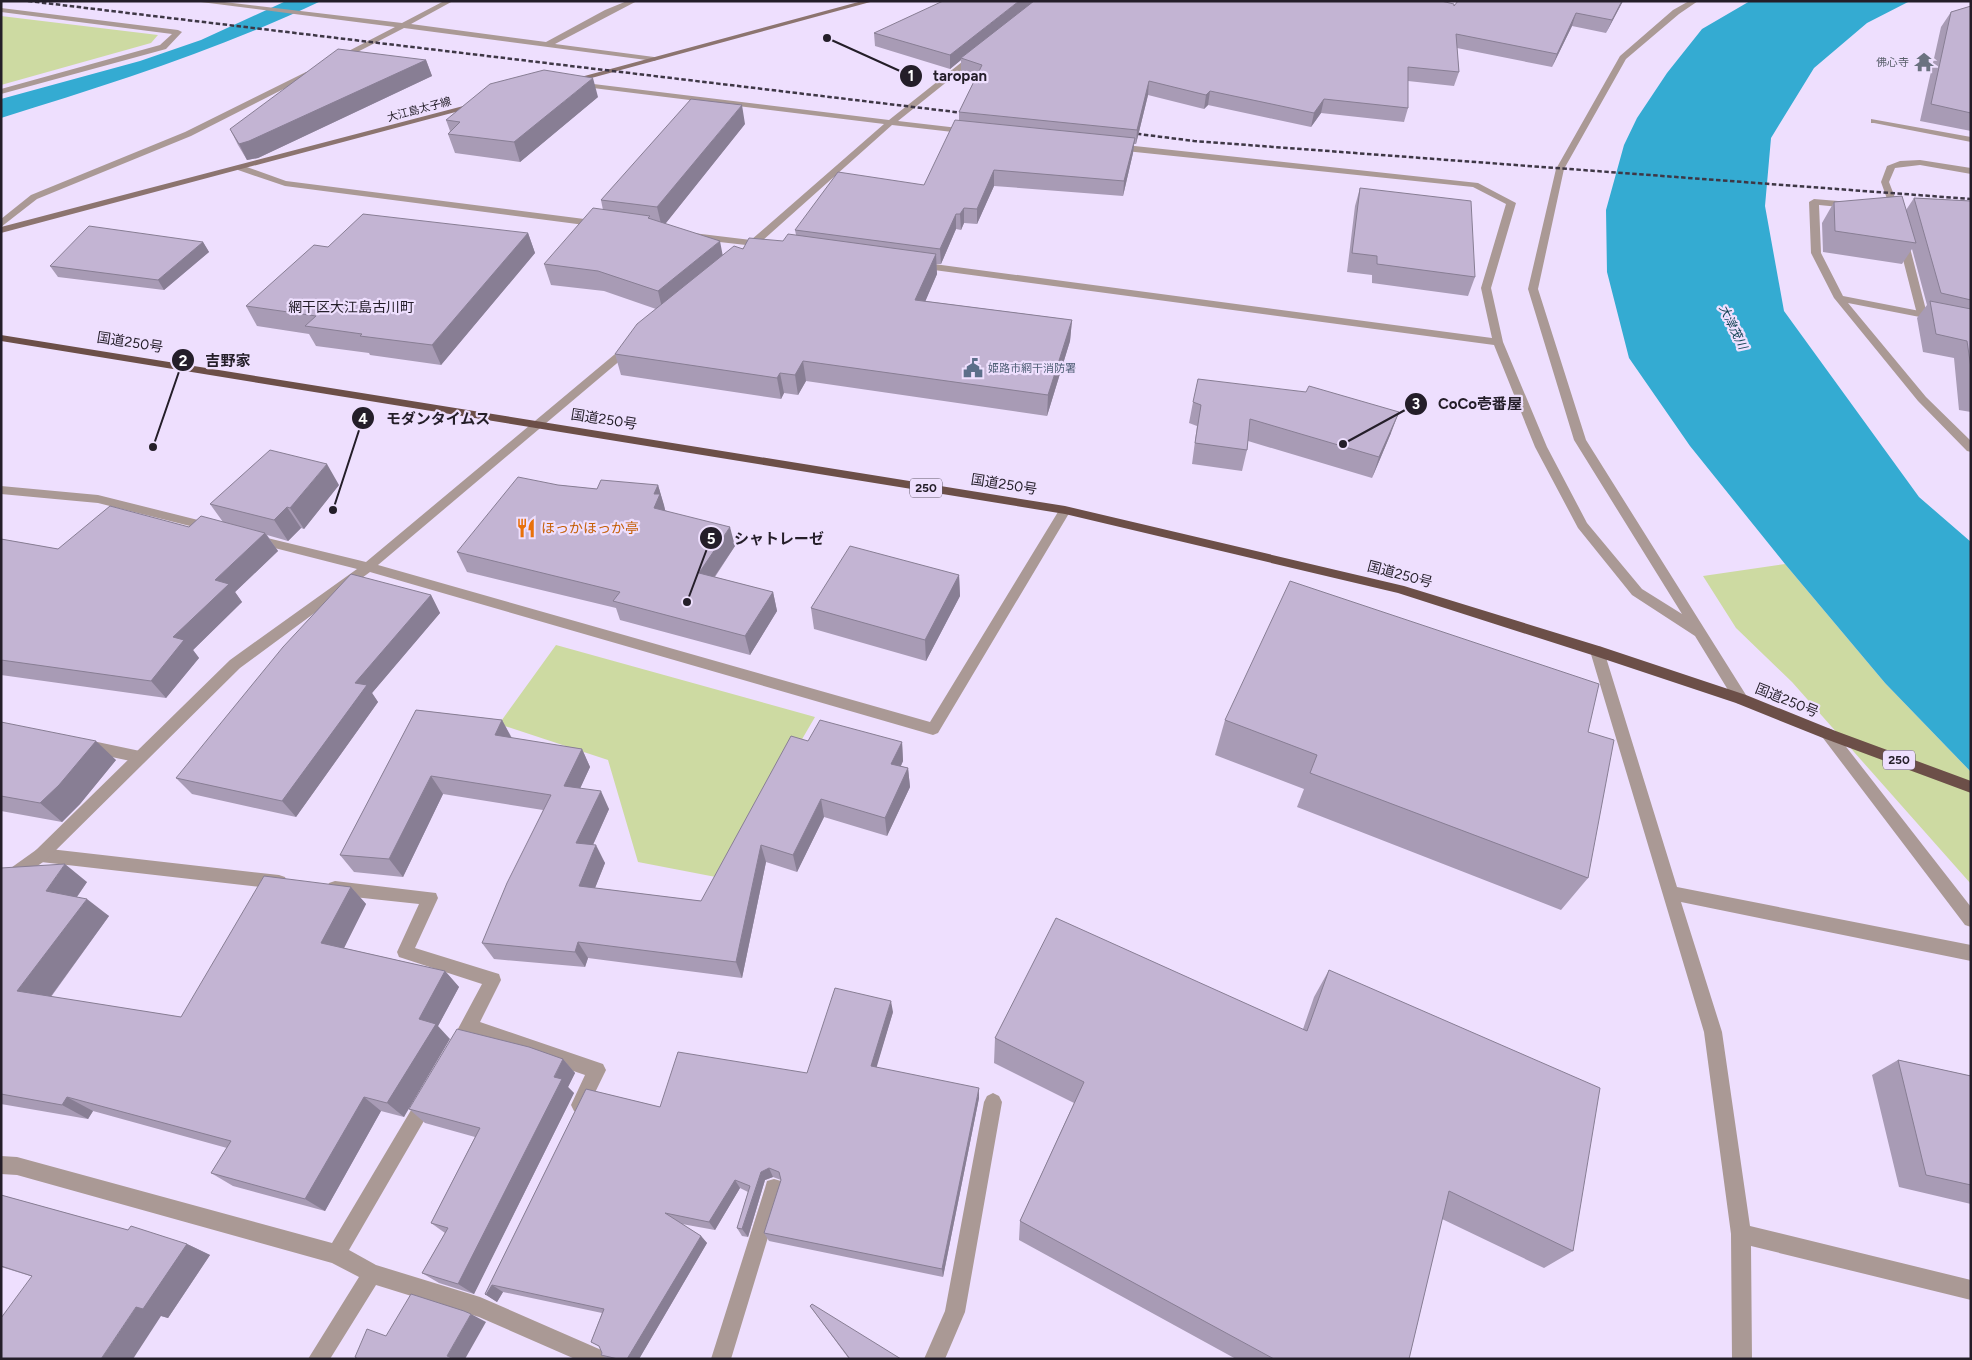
<svg xmlns="http://www.w3.org/2000/svg" width="1972" height="1360" font-family="Figtree,'Noto Sans JP',sans-serif">
<style>
.green{fill:#cddaa2}
.water{fill:#34abd2}
.lines{fill:none;stroke-linecap:round;stroke-linejoin:round}
.service{fill:#aa9995;fill-rule:evenodd}
.minor{fill:#aa9995;fill-rule:evenodd}
.secondary{fill:#8c746f;fill-rule:evenodd}
.trunk{fill:#6c4f48;fill-rule:evenodd}
.rail{stroke:#3e3745;stroke-width:2.5;stroke-dasharray:4.5 2.5;stroke-linecap:butt}
.wall{fill:#a89bb5}
.shaded-wall{fill:#887e94}
.building{fill:#c3b4d3;stroke:#887e94}
.labels{text-anchor:middle;stroke-width:4.5;stroke-linejoin:round;paint-order:stroke}
.far-worship-label{font-size:11px;fill:#5b616d;stroke:#eedffe;text-anchor:end}
.far-street-label{font-size:11px;fill:#241e29;stroke:#eedffe}
.far-service-label{font-size:11px;fill:#4e5e75;stroke:#eedffe;text-anchor:start}
.far-water-label{font-size:12px;font-style:italic;fill:#0c3f50;stroke:#eedffe}
.shield{fill:#eedffe;stroke:#615869;stroke-width:1}
.shield-label{font-size:12px;font-weight:bold;fill:#241e29}
.far-quarter-label{font-size:14px;fill:#241e29;stroke:#eedffe}
.street-label{font-size:14px;fill:#241e29;stroke:#eedffe}
.food-label{font-size:14px;fill:#c56008;stroke:#eedffe;text-anchor:start}
.leader{fill:none;stroke:#241e29;stroke-width:2}
.callout-dot{fill:#241e29;stroke:#eedffe;stroke-width:2}
.mark-label{font-size:15px;text-anchor:middle;font-weight:bold;fill:#fff}
.callout-label{font-size:15px;text-anchor:middle;font-weight:bold;fill:#241e29;stroke:#eedffe;stroke-width:4.5;stroke-linejoin:round;paint-order:stroke}
</style>
<rect width="100%" height="100%" fill="#eedffe"/>
<!-- green -->
<path class="green" d="M1,16L158,35L151,43L1,85Z
M1785,564L1885,683L1971,772V884L1792,682L1736,628L1703,576Z
M556,645L815,717L721,878L638,862L608,760L499,724Z"/>
<!-- water -->
<path class="water" d="M286,1H321C218,50 110,84 1,118V99L140,61L201,40Z
M1750,1H1910L1867,23L1814,68L1771,138L1765,206L1784,311L1919,497L1971,542V772L1885,683L1785,564L1690,446L1629,358L1607,272L1606,210L1624,145L1637,118L1667,73L1702,29Z"/>
<g class="lines">
<!-- service -->
<path class="service" d="M1871,119L1971,137V142L1874,123H1871Z
M1903,237L1908,240L1927,314L1926,316H1918L1917,314L1898,240Z
M88,740L140,751L145,753L147,757L145,761L140,763L88,752L83,750L81,746L83,742Z
M41,848L279,875L285,877L287,882L285,887L279,889L41,862L36,860L33,855L36,850Z
M335,881L436,893L438,898L415,948L499,974L501,980L480,1022L603,1064L606,1070L586,1111L580,1114L574,1111L571,1105L585,1075L472,1036L464,1052L458,1054L452,1052L449,1046L452,1040L482,984L399,957L397,952L419,904L335,895L329,893L327,888L329,883Z
M426,1092L432,1095L435,1101L432,1107L349,1250L376,1265L480,1297L606,1352L609,1359H575L479,1317L376,1285L330,1359H308L359,1277L332,1263L17,1175L1,1174V1156L17,1157L332,1243L420,1095Z
M993,1093L999,1096L1002,1102L965,1312L945,1359H924L945,1311L984,1102L987,1096Z
M774,1179L781,1181L783,1188L731,1359H711L765,1188L767,1181Z"/>
<!-- minor -->
<path class="minor" d="M193,1H216L402,23L444,1H453L411,24L546,42L605,10L627,1H637L555,44L654,57L658,59L654,61L404,28L340,61L336,59L337,57L395,27Z
M1689,1H1698L1679,14L1626,59L1564,169L1538,289L1586,440L1746,695L1748,699L1746,703L1741,704L1736,703L1695,636L1632,595L1578,528L1535,447L1494,345L919,268L914,265L919,262L1492,338L1481,288L1506,204L1473,187L1116,150L1112,147L1116,144L1478,183L1516,203L1491,288L1503,342L1547,447L1587,523L1642,589L1682,614L1574,440L1528,289L1556,169L1620,56L1673,10Z
M1,8L178,30L182,32L166,49L1,94V89L160,45L172,34L1,12Z
M972,54L979,56L898,121L967,129L970,130V134L892,125L761,242L763,244L761,246L756,247L745,254L740,251L746,245L693,239L688,236L693,233L751,240L884,124L577,86L573,84L577,82L889,120Z
M306,72L313,74L191,136L37,199L1,227V219L31,195L185,132Z
M1920,160L1971,168V174L1920,165L1895,168L1889,182L1899,208L1897,210H1891L1881,182L1887,166L1900,161Z
M241,165L286,181L600,221L605,224L600,227L285,186L238,170L237,168Z
M1814,199L1850,202L1855,205L1850,208L1819,205L1821,253L1843,296L1971,321V327L1848,303L1926,397L1971,441V452L1967,451L1918,401L1834,298L1811,253L1809,202Z
M631,343L635,344L636,346L635,348L378,565L930,722L1061,507H1069L1071,510L938,733L933,735L370,572L240,668L46,860L1,891V875L36,850L230,660L357,569L251,542L249,539L251,536L255,535L366,562L627,344Z
M1,486L98,495L210,523L216,527L210,531L98,503L1,494Z
M1597,646L1602,647L1604,651L1677,887L1971,945V961L1681,902L1722,1032L1750,1226L1971,1280V1300L1751,1246L1752,1359H1732L1731,1234L1704,1032L1590,651L1592,647Z
M1828,728L1833,730L1971,907V927L1965,925L1823,738L1821,734L1823,730Z"/>
<!-- secondary -->
<path class="secondary" d="M862,1H874L573,83L566,81Z
M471,104L478,106L1,233V227Z"/>
<!-- trunk -->
<path class="trunk" d="M1,335L1065,506L1404,586L1602,647L1746,695L1833,730L1971,781V793L1823,738L1736,703L1592,655L1398,593L1065,514L1,341Z"/>
<!-- rail -->
<path class="rail" d="M28,1L972,114
M1123,132L1194,141L1971,199"/>
</g>
<!-- wall -->
<path class="wall" d="M1623,1L1606,33L1572,26L1552,67L1457,48L1459,72L1454,86L1408,81V108L1404,122L1321,113L1311,127L1208,105L1204,109L1148,95L1136,144H1134L1133,153L1123,196L994,186L977,224L964,223L961,230L956,229L941,264H936L937,274L925,301L1072,320L1070,341L1047,416L806,381L798,395L784,393L781,399L621,375L615,354L656,309L604,291L551,285L544,264L603,210L601,200L745,124L665,224L723,255L743,249L783,241L796,235L795,230L924,185L959,120V112L976,77L961,72V60L950,69L875,46L874,33L1454,6Z
M1971,6V131L1920,121L1941,27L1951,12Z
M426,60L432,76L258,158L247,160L238,145L230,129Z
M598,97L520,162L455,153L448,134L450,131L446,120Z
M1360,188L1475,277L1468,296L1372,283V275L1347,272L1355,206Z
M1914,198L1971,201V412L1959,410L1954,358L1923,352L1917,318L1927,305L1912,249L1902,264L1823,252L1822,223L1834,202L1906,210Z
M528,233L535,253L441,365L370,355L369,353L316,346L309,334L257,326L246,306L328,247Z
M203,242L209,252L164,290L58,277L50,266Z
M1193,402L1391,433L1372,478L1248,441L1247,450L1242,471L1192,464L1197,426L1189,423Z
M339,485L304,529L301,528L288,541L267,535L278,551L235,592L242,602L193,650L199,658L166,698L1,675V539L58,549L223,522L210,504Z
M558,485L597,489L658,485L665,510L735,546L715,577L773,592L777,611L750,655L620,620L616,608L467,572L457,552Z
M959,575L960,596L926,661L814,629L811,608Z
M431,595L440,613L372,693L378,702L296,817L192,794L176,778Z
M416,710L502,720L512,738L582,749L590,767L580,788L609,809L593,845L605,863L595,888L701,901L808,741L902,742L903,761L901,766L908,768L910,787L887,836L824,817L797,872L766,862L742,978L588,958L585,967L494,959L482,943L543,810L443,794L403,877L354,872L340,855Z
M1225,720L1588,732V878L1561,910L1297,807L1304,789L1215,755Z
M1,722L116,760L80,804L62,822L1,811Z
M1,868L87,882L77,897L109,916L51,997L181,1017L351,887L366,904L344,948L445,971L459,987L438,1026L404,1117L381,1111L325,1211L233,1186L211,1173L227,1148L93,1111L88,1119L1,1104Z
M1329,970L1573,1251L1544,1268L1442,1219L1409,1359H1236L1019,1240L1020,1221L1074,1103L994,1063L995,1038L1303,1029L1314,997Z
M893,1012L876,1067L979,1098L943,1277L769,1241L764,1233L781,1180L773,1177L765,1180L748,1237L742,1236L737,1228L748,1192L740,1188L715,1230L682,1224L701,1236L707,1243L639,1359H607L601,1355L602,1353L600,1347L591,1342L602,1313L503,1292L497,1302L485,1294L586,1089L660,1107L807,1073Z
M563,1059L575,1073L568,1087L574,1093L474,1294L439,1283L422,1273L445,1233L431,1223L475,1137L425,1123L409,1109Z
M1898,1060L1971,1076V1204L1899,1187L1872,1075Z
M1,1195L128,1230L187,1244L210,1255L168,1318L1,1267Z
M810,1306L901,1359H849Z"/>
<!-- shaded-wall -->
<path class="shaded-wall" d="M1019,1H1036L961,58V60L950,69V55Z
M1622,1H1623L1606,33L1612,20Z
M1576,13L1572,26L1552,67L1557,54Z
M426,60L432,76L258,158L247,160L239,144Z
M593,78L598,97L520,162L514,142Z
M1149,81L1148,95L1136,144L1137,130Z
M1210,91L1208,105L1204,109L1206,95Z
M1324,99L1321,113L1311,127L1314,113Z
M742,105L745,124L662,228L657,207Z
M1135,138L1133,153L1123,196L1124,181Z
M994,170V186L977,224V209Z
M964,208V223L961,230L960,214Z
M956,214V229L941,264L940,249Z
M528,233L535,253L441,365L432,345Z
M720,241L724,262L663,312L658,291Z
M203,242L209,252L164,290L158,280Z
M936,254L937,274L917,321L915,300Z
M1072,320L1070,341L1047,416L1048,395Z
M803,361L806,381L798,395L795,375Z
M780,373L784,393L781,399L777,378Z
M1399,412L1391,433L1372,478L1379,457Z
M327,464L339,485L304,529L290,508Z
M658,485L664,505L666,514L654,508V494Z
M287,507L301,528L288,541L274,520Z
M730,527L735,546L704,592L699,573Z
M265,533L278,551L235,592L242,602L193,650L199,658L166,698L151,681L173,637L215,580Z
M959,575L960,596L926,661L925,640Z
M773,592L777,611L750,655L745,636Z
M431,595L440,613L372,693L378,702L296,817L282,801L355,683Z
M502,720L512,739L495,735Z
M96,741L116,760L80,804L62,822L40,803Z
M902,742L903,761L893,782L891,764Z
M582,749L590,767L573,804L564,786Z
M908,768L910,787L887,836L885,818Z
M431,776L443,794L403,877L389,859Z
M601,791L609,809L586,860L576,843Z
M821,799L824,817L797,872L793,855Z
M596,845L605,863L589,903L579,886Z
M761,845L766,862L742,978L736,962Z
M65,864L87,882L69,908L46,891Z
M351,887L366,904L338,960L321,943Z
M87,899L109,916L43,1007L17,991Z
M578,942L588,958L585,967L575,952Z
M445,971L459,987L438,1026L450,1039L404,1117L387,1103L419,1019Z
M891,1001L893,1012L874,1076L871,1066Z
M563,1059L575,1073L568,1087L574,1093L474,1294L458,1284Z
M979,1088V1098L943,1277L942,1269Z
M67,1097L93,1111L88,1119L62,1105Z
M364,1097L381,1111L325,1211L305,1199Z
M769,1168L773,1177L765,1180L748,1237L742,1229L761,1172Z
M735,1180L740,1188L715,1230L709,1222Z
M701,1236L707,1243L639,1359H627Z
M187,1244L210,1255L168,1318L161,1316L133,1359H101L136,1307Z
M492,1285L503,1292L497,1302L486,1295Z
M471,1314L486,1322L465,1359H452L447,1356Z"/>
<!-- building -->
<path class="building" d="M943,1H1019L950,55L874,33Z
M1034,1H1441L1454,4V6L1458,1H1622L1612,20L1576,13L1557,54L1456,34L1459,72L1408,67V108L1324,99L1314,113L1210,91L1206,95L1149,81L1137,130L959,112L982,65L961,58Z
M1971,6V113L1931,104L1951,12Z
M338,49L426,60L249,141L239,144L230,129Z
M544,70L593,78L514,142L448,134L460,122L446,120L490,84Z
M691,99L742,105L657,207L601,200Z
M955,120L1135,138L1124,181L994,170L977,209L964,208L960,214H956L940,249L795,230L838,172L924,185Z
M1360,188L1471,201L1475,277L1377,264V256L1352,253Z
M1902,196L1916,243L1835,231L1834,202Z
M1914,198L1971,201V300L1941,293Z
M593,208L650,216L648,218L720,241L658,291L598,271L544,264Z
M363,214L528,233L432,345L360,336L362,334L305,326L316,316L246,306L314,245L328,247Z
M89,226L203,242L158,280L50,266Z
M788,234L936,254L915,300L1072,320L1048,395L803,361L795,375L780,373L777,378L615,354L637,324L734,246L743,249L749,238L783,241Z
M1930,301L1971,309V368L1967,341L1936,334Z
M1198,379L1306,392L1309,386L1399,412L1379,457L1250,419L1247,450L1195,443L1201,405L1193,402Z
M270,450L327,464L290,508L287,507L274,520L210,504Z
M518,477L558,485L597,489L601,480L658,485L654,494H660L654,508L730,527L699,573L773,592L745,636L613,601L620,592L457,552Z
M110,506L189,527L201,516L265,533L215,580L229,584L173,637L184,640L151,681L1,660V539L58,549Z
M850,546L959,575L925,640L811,608Z
M351,574L431,595L355,683L367,685L282,801L176,778L283,647Z
M1290,581L1599,684L1588,732L1614,740L1588,878L1310,773L1317,755L1225,720Z
M416,710L502,720L495,735L582,749L564,786L601,791L576,843L596,845L579,886L701,901L791,736L808,741L820,720L902,742L891,764L908,768L885,818L821,799L793,855L761,845L736,962L578,942L575,952L482,943L507,883L551,795L431,776L389,859L340,855Z
M1,722L96,741L59,785L40,803L1,796Z
M65,864L46,891L87,899L17,991L181,1017L264,876L351,887L321,943L445,971L419,1019L436,1024L387,1103L364,1097L305,1199L211,1173L231,1141L67,1097L62,1105L1,1094V868Z
M1056,918L1307,1031L1329,970L1600,1088L1573,1251L1449,1191L1409,1359H1274L1020,1221L1084,1082L995,1038Z
M835,988L891,1001L871,1066L979,1088L942,1269L764,1233L781,1180L779,1172L769,1168L761,1172L742,1229L737,1228L750,1186L735,1180L709,1222L665,1213L701,1236L627,1359H618L601,1355L602,1353L599,1346L591,1342L604,1309L492,1285L486,1295L485,1294L586,1089L660,1107L678,1052L807,1073Z
M457,1029L529,1047L563,1059L554,1077L562,1079L458,1284L422,1273L448,1228L431,1223L480,1128L409,1109Z
M1898,1060L1971,1076V1185L1926,1175Z
M1,1195L128,1230L131,1226L187,1244L143,1309L136,1307L101,1359H1V1318L32,1276L1,1266Z
M411,1294L464,1311L471,1314L447,1356L454,1359H358L355,1357L367,1329L386,1336Z
M812,1304L901,1359H850L810,1306Z"/>
<!-- icons -->
<defs>
<symbol id="temple-bare" viewBox="-9 -9 18 18"><path d="M0-6L5-2H3V0L6.5 2.5H4V6H1.5V3h-3V6H-4V2.5H-6.5L-3 0V-2H-5Z" fill="#6b7280" stroke="#eedffe" stroke-width="2.5" paint-order="stroke"/></symbol>
<symbol id="civic-bare" viewBox="-9 -9 18 18"><path d="M-.6-6.5H3V-4.5H.6V-3L4-1V1h2V6H-6V1h2V-1L-.6-3ZM-1.2 2.5V6h2.4V2.5Z" fill="#5c6f8a" stroke="#eedffe" stroke-width="2.5" paint-order="stroke"/></symbol>
<symbol id="restaurant-bare" viewBox="-9 -9 18 18"><path d="M-5-6h1v4h1v-4h1v4h1v-4h1v5L-1.5 .5V6h-2V.5L-5-1ZM5-6V6H3V1.5H1.5Q1.5-4 5-6Z" fill="#e8710a" stroke="#eedffe" stroke-width="2.5" paint-order="stroke"/></symbol>
</defs>
<g fill-rule="evenodd">
<use href="#temple-bare" x="1910" y="48" width="28" height="28"/>
<use href="#civic-bare" x="959" y="354" width="28" height="28"/>
<use href="#restaurant-bare" x="512" y="514" width="28" height="28"/>
</g>
<g class="labels">
<!-- far-worship labels -->
<g class="far-worship-label">
<text x="1909" y="66">佛心寺</text>
</g>
<!-- far-street labels -->
<g class="far-street-label">
<text transform="translate(419 109) rotate(-15)" y="4">大江島太子線</text>
</g>
<!-- far-service labels -->
<g class="far-service-label">
<text x="988" y="372">姫路市網干消防署</text>
</g>
<!-- far-water labels -->
<g class="far-water-label">
<text transform="translate(1733 327) rotate(64)" y="4">大津茂川</text>
</g>
<!-- shield labels -->
<g class="shield">
<rect x="910" y="478.5" width="32" height="19" rx="4"/>
<rect x="1883" y="750.5" width="32" height="19" rx="4"/>
</g>
<g class="shield-label">
<text x="926" y="492">250</text>
<text x="1899" y="764">250</text>
</g>
<!-- far-quarter labels -->
<g class="far-quarter-label">
<text x="351" y="312">網干区大江島古川町</text>
</g>
<!-- street labels -->
<g class="street-label">
<text transform="translate(130 342) rotate(9)" y="5">国道250号</text>
<text transform="translate(604 419) rotate(9)" y="5">国道250号</text>
<text transform="translate(1004 484) rotate(9)" y="5">国道250号</text>
<text transform="translate(1400 574) rotate(15)" y="5">国道250号</text>
<text transform="translate(1787 700) rotate(22)" y="5">国道250号</text>
</g>
<!-- food labels -->
<g class="food-label">
<text x="541" y="533">ほっかほっか亭</text>
</g>
</g>
<!-- callouts -->
<path class="leader" d="M827 38L911 76M153 447L183 360M1343 444L1416 404M333 510L363 418M687 602L711 538"/>
<g class="callout-dot">
<circle cx="827" cy="38" r="5"/>
<circle cx="153" cy="447" r="5"/>
<circle cx="1343" cy="444" r="5"/>
<circle cx="333" cy="510" r="5"/>
<circle cx="687" cy="602" r="5"/>
<circle cx="911" cy="76" r="12"/>
<circle cx="183" cy="360" r="12"/>
<circle cx="1416" cy="404" r="12"/>
<circle cx="363" cy="418" r="12"/>
<circle cx="711" cy="538" r="12"/>
</g>
<g class="mark-label">
<text x="911" y="81">1</text>
<text x="183" y="366">2</text>
<text x="1416" y="409">3</text>
<text x="363" y="424">4</text>
<text x="711" y="544">5</text>
</g>
<g class="callout-label">
<text x="960" y="81">taropan</text>
<text x="228" y="366">吉野家</text>
<text x="1480" y="409">CoCo壱番屋</text>
<text x="438" y="424">モダンタイムス</text>
<text x="779" y="544">シャトレーゼ</text>
</g>
<!-- border -->
<rect width="1972" height="1360" fill="none" stroke="#241e29" stroke-width="5"/>
</svg>
